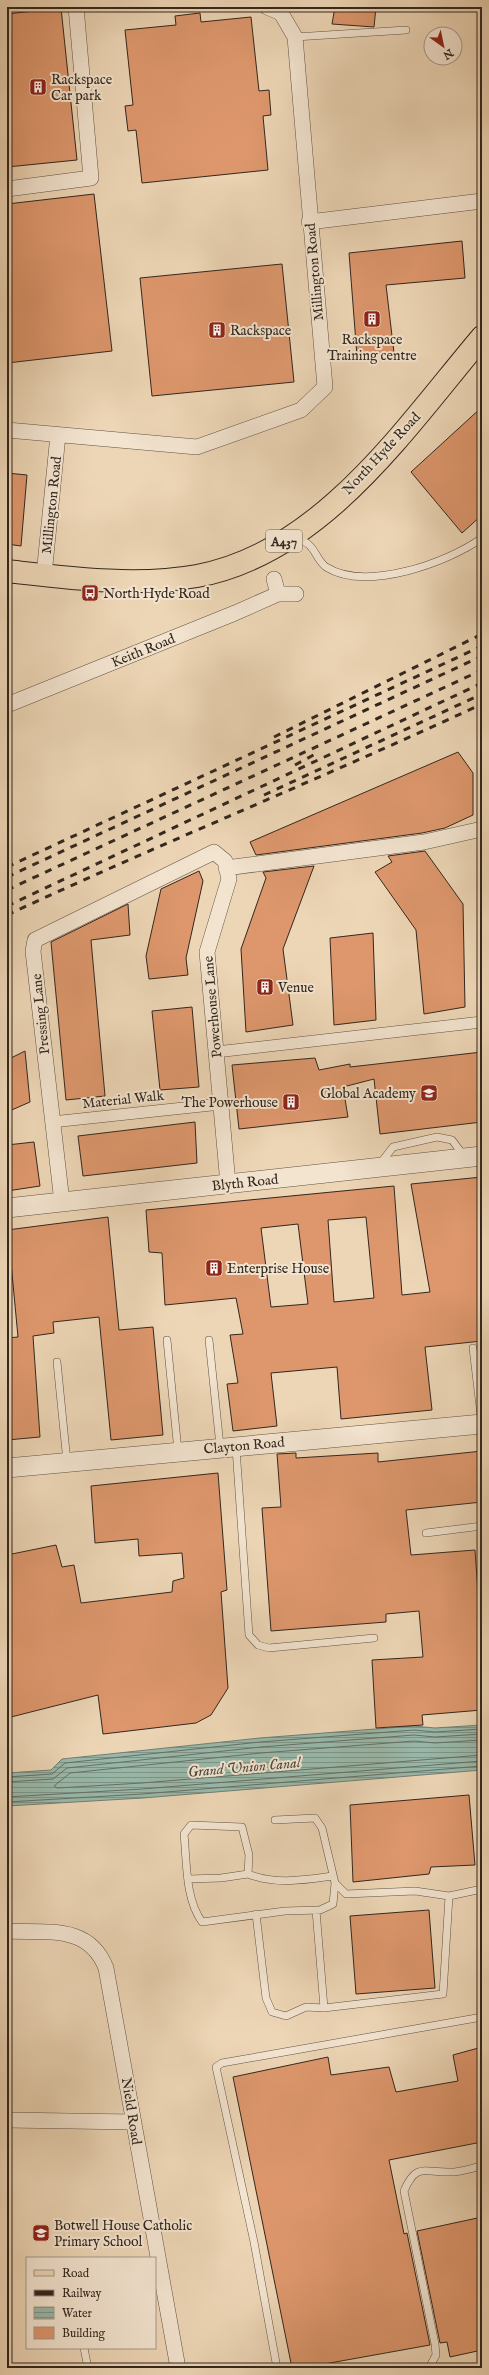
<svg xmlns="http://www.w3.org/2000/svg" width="489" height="2375" font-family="'IM FELL English',serif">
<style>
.water{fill:url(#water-rules);stroke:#707f73}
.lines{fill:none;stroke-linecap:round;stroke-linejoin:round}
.shore{stroke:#667064;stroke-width:1}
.building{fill:#de976d;stroke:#32271e;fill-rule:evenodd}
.service-casing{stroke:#615344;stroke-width:8}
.pedestrian-casing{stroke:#615344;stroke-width:12}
.minor-casing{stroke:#615344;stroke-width:16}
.tertiary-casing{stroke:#615344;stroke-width:20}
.primary-casing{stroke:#32271e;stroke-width:24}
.service{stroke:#f3e4d0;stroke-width:7}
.pedestrian{stroke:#f3e4d0;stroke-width:11}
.minor{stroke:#f3e4d0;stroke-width:15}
.tertiary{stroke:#f3e4d0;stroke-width:19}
.primary{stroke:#edd6b6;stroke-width:22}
.rail{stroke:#32271e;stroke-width:3;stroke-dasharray:7 7;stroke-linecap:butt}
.labels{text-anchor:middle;stroke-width:4;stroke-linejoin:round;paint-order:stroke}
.shield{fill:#f3e4d0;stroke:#6c6053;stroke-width:1}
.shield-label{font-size:13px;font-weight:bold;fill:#32271e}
.poi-label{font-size:14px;fill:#32271e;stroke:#f3e4d0;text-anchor:start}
.street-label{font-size:14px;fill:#32271e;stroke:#f3e4d0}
.water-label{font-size:15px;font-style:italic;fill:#4c4c41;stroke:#f3e4d0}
</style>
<defs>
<pattern id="water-rules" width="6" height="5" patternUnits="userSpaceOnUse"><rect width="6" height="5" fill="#99b9ab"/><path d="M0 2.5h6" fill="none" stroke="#7d968b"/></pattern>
</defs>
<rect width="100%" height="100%" fill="#edd6b6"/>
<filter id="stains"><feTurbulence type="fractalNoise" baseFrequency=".005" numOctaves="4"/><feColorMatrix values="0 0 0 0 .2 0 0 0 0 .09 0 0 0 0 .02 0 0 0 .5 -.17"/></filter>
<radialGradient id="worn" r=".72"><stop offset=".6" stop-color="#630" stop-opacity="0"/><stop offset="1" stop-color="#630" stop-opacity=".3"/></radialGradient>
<!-- water -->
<path class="water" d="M482,1725V1770L143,1798L7,1806V1773L51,1770L62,1759L260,1738L414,1726L435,1728Z"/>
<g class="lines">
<!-- shore -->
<path class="shore" d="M482,1740L435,1743L414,1741L261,1753L70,1773L54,1786L57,1788L142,1783L482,1755
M7,1777L52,1774L65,1763L260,1742L414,1730L435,1732L482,1729
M7,1782L53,1779L67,1768L261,1747L414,1735L435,1737L482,1734
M7,1797L142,1789L482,1761
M7,1802L142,1794L482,1766"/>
</g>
<!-- building -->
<path class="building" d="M335,7H376L374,27L332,24Z
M61,8L77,160L7,167V14Z
M200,13L201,22L251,17L259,91L269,90L271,115L263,116L268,170L142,183L136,130L128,131L125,106L133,105L125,30L176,25L175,16Z
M94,194L112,351L7,363V204Z
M462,241L465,278L386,285L394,353L357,356L349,253Z
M282,264L294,382L152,396L140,278Z
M482,407V515L462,533L411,472Z
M7,473L27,475L21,546L7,544Z
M458,752L473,773V815L445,828L422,833L256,855L250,842Z
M425,851L463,904L465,1007L424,1014L416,930L375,872L392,862L388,856Z
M314,866L283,949L293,1025L246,1032L241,949L266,878L263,872Z
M199,871L203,881L186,958L188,975L149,979L146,956L161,889Z
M128,904L130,935L91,940L105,1096L66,1100L51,942Z
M373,933L376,1020L334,1025L330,938Z
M192,1007L199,1087L160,1090L152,1011Z
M25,1051L30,1102L7,1112V1060Z
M482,1052V1122L380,1134L374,1079L343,1087L348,1117L239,1129L232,1065L315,1058L319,1070L350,1064V1067Z
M195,1122L197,1163L83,1176L78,1136Z
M34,1142L40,1186L7,1191V1145Z
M482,1177V1341L425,1347L432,1410L341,1419L337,1367L271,1373L277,1426L233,1431L227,1384L238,1383L230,1335L243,1334L236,1298L165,1305L162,1253L149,1252L146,1210L394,1186L402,1295L430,1292L411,1184ZM366,1217L374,1298L334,1302L328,1220ZM298,1224L308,1304L271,1307L261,1228Z
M108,1217L119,1330L153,1327L163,1435L111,1440L99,1317L53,1322L54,1333L33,1336L40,1437L7,1440V1338L18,1337L10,1252H7V1230Z
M482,1451V1502L406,1510L411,1555L475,1550L482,1651V1710L422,1715L423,1725L376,1728L372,1660L423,1657L419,1611L386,1614V1622L271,1631L262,1508L281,1507L277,1454L296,1453V1458L378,1453V1462Z
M218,1473L227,1590L221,1592L228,1688L211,1715L196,1723L103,1734L98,1695L7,1718V1555L56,1545L62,1567L74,1565L81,1603L172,1592L173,1581L184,1578L182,1553L139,1556L138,1539L95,1543L91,1486Z
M469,1795L475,1865L431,1867L429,1874L353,1882L350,1805Z
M429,1910L435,1988L356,1994L350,1916Z
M482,2047V2142L389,2160L404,2234L407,2233L430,2345L302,2368H292L233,2077L328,2057L331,2075L389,2067L396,2092L458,2081L453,2055Z
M482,2217V2350L450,2357L447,2342L440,2343L417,2231Z"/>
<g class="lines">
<defs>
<path id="service" d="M295,37L406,30
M297,536C301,540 308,543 311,547C317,554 319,562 326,567C366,592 447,563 482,538
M380,1164L393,1147L437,1137L452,1140L464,1156
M167,1340L178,1451
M209,1340L220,1446
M473,1348L482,1424
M57,1362L67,1462
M236,1448L249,1635L258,1645L269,1648L374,1638
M426,1533L482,1526
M275,1820L315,1818L322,1828L335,1883L346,1894L415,1891L449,1896L482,1889
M248,1874C276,1885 304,1880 333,1876
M188,1879L221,1878L248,1874L249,1855L242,1827L191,1825L184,1834C187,1863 185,1898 202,1922L285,1911L320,1910L333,1904L335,1883
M256,1914L266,1998L272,2012L286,2016L306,2007L324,2008L316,1910
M324,2008L443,1994L449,1896
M84,2348L88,2368
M277,2368L254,2242L216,2067L222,2063L482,2017
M429,2368L436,2355L435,2344L404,2191C416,2163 424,2172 448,2172C459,2173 471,2168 482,2166
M480,2368H482"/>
<path id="pedestrian" d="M216,1052L482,1022
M52,1122L221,1104"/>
<path id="minor" d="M7,189L91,178L76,7
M309,222L482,201
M7,430L197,447L301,410L325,387L295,37L281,13L267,7
M44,575L58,435
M274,579L278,594
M7,705L235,613L278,594H296
M226,868L424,842L482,829
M62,1202L33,951L35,940L214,852L225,861L229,879L207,952L228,1184
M7,1931C47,1933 89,1924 106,1968L178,2368
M7,2120L133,2122"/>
<path id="tertiary" d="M7,1208L482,1156
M7,1468L482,1424"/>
<path id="primary" d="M7,571C69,578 135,587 197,576C322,553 405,428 482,337"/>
</defs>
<!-- service casing -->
<use href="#service" class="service-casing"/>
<!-- pedestrian casing -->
<use href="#pedestrian" class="pedestrian-casing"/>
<!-- minor casing -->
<use href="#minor" class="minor-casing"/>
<!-- tertiary casing -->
<use href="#tertiary" class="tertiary-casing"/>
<!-- primary casing -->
<use href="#primary" class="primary-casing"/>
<!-- service -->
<use href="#service" class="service"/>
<!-- pedestrian -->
<use href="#pedestrian" class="pedestrian"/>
<!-- minor -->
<use href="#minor" class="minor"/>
<!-- tertiary -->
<use href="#tertiary" class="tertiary"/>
<!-- primary -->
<use href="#primary" class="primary"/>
<!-- rail -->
<path class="rail" d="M274,737L482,634
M295,765L319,752
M264,795L482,694
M7,867L482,646
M7,877L482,656
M7,890L482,670
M7,906L482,683
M7,915C164,842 325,777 482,704"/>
</g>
<!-- icons -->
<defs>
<symbol id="building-square" viewBox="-11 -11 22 22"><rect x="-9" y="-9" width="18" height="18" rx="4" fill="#8f2418" stroke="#f3e4d0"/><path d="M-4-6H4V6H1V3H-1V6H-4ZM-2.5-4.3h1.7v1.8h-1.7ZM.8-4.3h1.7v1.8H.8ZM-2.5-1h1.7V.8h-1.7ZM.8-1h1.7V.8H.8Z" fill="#fff"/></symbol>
<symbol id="bus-square" viewBox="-11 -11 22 22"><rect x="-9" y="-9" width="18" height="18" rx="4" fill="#8f2418" stroke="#f3e4d0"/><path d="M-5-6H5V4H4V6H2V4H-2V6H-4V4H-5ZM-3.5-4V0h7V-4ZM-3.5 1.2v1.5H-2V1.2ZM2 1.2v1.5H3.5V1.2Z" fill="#fff"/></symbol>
<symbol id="school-square" viewBox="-11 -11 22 22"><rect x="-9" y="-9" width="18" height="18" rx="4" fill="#8f2418" stroke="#f3e4d0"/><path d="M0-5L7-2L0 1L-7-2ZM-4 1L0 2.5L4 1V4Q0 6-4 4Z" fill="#fff"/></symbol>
</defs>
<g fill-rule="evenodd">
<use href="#building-square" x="28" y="77" width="20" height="20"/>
<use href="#building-square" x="362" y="309" width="20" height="20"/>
<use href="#building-square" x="207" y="320" width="20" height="20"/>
<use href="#bus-square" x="80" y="583" width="20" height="20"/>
<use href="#building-square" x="255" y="977" width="20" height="20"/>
<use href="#school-square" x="419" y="1083" width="20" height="20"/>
<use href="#building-square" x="281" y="1092" width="20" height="20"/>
<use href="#building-square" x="204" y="1258" width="20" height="20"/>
<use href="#school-square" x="31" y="2223" width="20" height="20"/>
</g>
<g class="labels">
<!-- shield labels -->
<rect class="shield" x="266" y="530" width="36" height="22" rx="3"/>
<g class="shield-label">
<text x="284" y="546">A437</text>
</g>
<!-- poi labels -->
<g class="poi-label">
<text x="51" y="84">Rackspace<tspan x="51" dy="16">Car park</tspan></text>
<text x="230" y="335">Rackspace</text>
<text x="372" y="344" text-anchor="middle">Rackspace<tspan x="372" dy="16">Training centre</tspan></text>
<text x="103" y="598">North Hyde Road</text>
<text x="278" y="992">Venue</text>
<text x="416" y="1098" text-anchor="end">Global Academy</text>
<text x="278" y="1107" text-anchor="end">The Powerhouse</text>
<text x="227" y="1273">Enterprise House</text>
<text x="54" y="2230">Botwell House Catholic<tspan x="54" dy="16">Primary School</tspan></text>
</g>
<!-- street labels -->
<g class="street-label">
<text transform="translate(314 272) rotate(-95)" y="5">Millington Road</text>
<text transform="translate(381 453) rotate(-47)" y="5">North Hyde Road</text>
<text transform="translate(51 505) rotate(-84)" y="5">Millington Road</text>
<text transform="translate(143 650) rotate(-22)" y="5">Keith Road</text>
<text transform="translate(212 1007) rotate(-95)" y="5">Powerhouse Lane</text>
<text transform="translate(40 1014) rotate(-96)" y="5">Pressing Lane</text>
<text transform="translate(123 1099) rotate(-6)" y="5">Material Walk</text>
<text transform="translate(245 1182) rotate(-6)" y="5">Blyth Road</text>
<text transform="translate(244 1445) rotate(-5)" y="5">Clayton Road</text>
<text transform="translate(132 2111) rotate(81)" y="5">Nield Road</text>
</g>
<!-- water labels -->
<g class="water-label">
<text transform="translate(244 1767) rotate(-5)" y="5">Grand Union Canal</text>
</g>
</g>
<!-- margin -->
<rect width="489" height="2375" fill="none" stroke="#edd6b6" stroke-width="24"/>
<rect x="8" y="8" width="473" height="2359" fill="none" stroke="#32271e" stroke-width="2"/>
<rect x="12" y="12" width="465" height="2351" fill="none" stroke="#32271e"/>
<!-- legend -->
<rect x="26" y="2257" width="130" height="92" fill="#f3e4d0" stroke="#a69889"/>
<rect x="34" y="2270" width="20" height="6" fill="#edd6b6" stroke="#a69889"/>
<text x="62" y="2277" font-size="12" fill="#32271e">Road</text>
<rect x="34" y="2290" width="20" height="6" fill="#32271e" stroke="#a69889"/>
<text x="62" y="2297" font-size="12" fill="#32271e">Railway</text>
<rect x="34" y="2307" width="20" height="12" fill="url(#water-rules)" stroke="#a69889"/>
<text x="62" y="2317" font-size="12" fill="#32271e">Water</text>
<rect x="34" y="2327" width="20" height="12" fill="#de976d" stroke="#a69889"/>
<text x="62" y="2337" font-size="12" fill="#32271e">Building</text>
<!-- north arrow -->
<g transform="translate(443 46) rotate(147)"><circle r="19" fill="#f3e4d0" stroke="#a69889"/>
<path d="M0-3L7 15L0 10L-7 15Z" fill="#8f2418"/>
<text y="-6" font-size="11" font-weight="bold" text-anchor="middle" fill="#32271e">N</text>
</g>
<rect width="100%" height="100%" filter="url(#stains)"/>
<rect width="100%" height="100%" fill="url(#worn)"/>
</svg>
